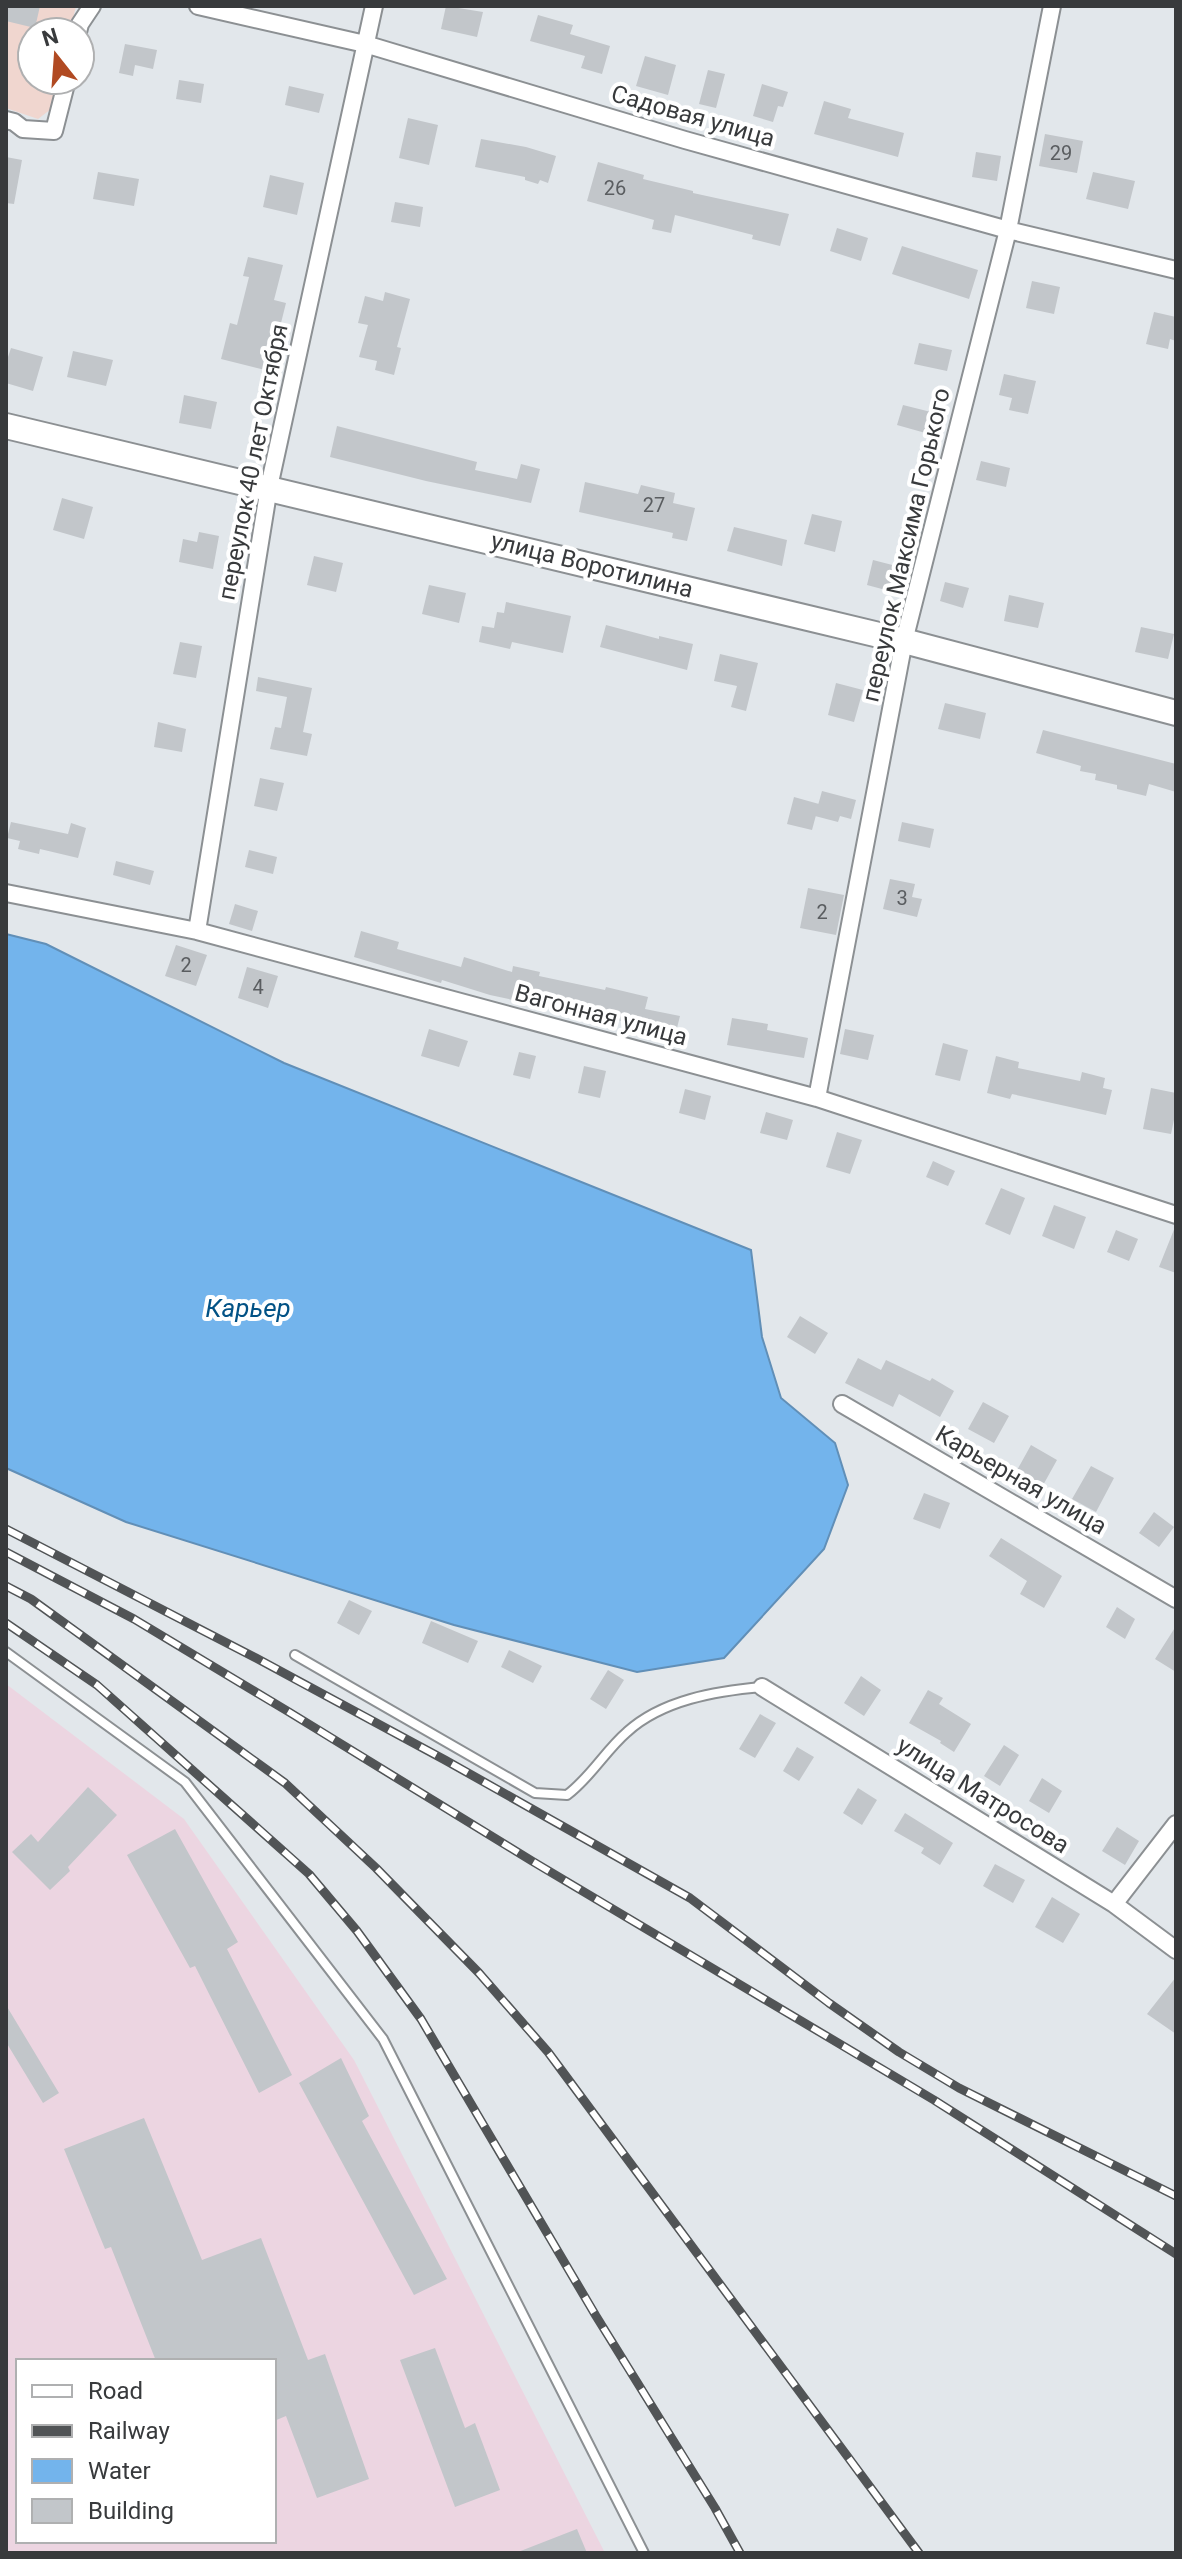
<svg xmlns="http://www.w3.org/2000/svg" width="1182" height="2559" font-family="Roboto,sans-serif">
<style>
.industrial{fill:#ecd5e1;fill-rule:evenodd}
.education{fill:#f0d6cf}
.water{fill:#73b4ec;stroke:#618fb7;stroke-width:2}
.building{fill:#c2c6ca}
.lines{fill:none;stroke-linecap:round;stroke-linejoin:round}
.lane-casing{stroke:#8c9093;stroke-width:12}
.street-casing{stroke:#8c9093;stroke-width:20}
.secondary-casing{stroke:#8c9093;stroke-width:28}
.lane{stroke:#fff;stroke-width:8}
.street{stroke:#fff;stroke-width:16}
.secondary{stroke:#fff;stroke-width:24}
.rail-casing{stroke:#515456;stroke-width:9}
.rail{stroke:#fff;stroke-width:6;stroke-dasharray:18;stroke-linecap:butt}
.labels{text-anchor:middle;stroke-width:8;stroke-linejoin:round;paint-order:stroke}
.number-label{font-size:20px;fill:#5a5d60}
.street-label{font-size:24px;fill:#383a3c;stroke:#fff}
.water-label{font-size:26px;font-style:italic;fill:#025285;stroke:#fff}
</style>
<rect width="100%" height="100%" fill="#e2e7eb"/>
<!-- industrial -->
<path class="industrial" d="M6,1684L184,1819L354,2060L605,2553H6ZM18,2361H274V2541H18Z"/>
<!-- education -->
<path class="education" d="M6,6H76L70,32H32V80H58L51,109L38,119L6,108Z"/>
<!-- water -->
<path class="water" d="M6,934L46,944L284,1063L751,1250L762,1337L781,1398L835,1443L848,1485L824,1549L724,1658L637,1672L454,1625L126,1522L6,1468Z"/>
<!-- building -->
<path class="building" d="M6,6H40L35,28L6,21Z
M446,6L483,12L477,37L441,29Z
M538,15L573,25L570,34L610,46L602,74L581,68L585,56L530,41Z
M125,44L157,50L153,69L135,65L133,76L119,73Z
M645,56L676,65L668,95L636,86Z
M708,70L725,74L716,108L699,104Z
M179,80L204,84L201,103L176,99Z
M762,84L788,92L783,107L778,106L773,122L753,116Z
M289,86L324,94L319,113L285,105Z
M824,101L851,109L848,118L904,133L898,157L814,134Z
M408,118L438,125L429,165L399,158Z
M1045,134L1083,141L1077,173L1039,166Z
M481,139L526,147L556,156L548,183L540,180L538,184L525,180V177L475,167Z
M976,152L1001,156L997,181L972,177Z
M6,157L22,160L14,204L6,203Z
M598,162L644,175L643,179L693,191V193L789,214L780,246L752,239L753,235L675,215L671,233L652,229L654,220L587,201Z
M98,172L139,179L134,206L93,199Z
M1093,172L1135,181L1128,209L1086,199Z
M270,175L304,183L297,215L263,207Z
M395,202L423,207L420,227L391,222Z
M837,228L868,238L861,261L830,251Z
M902,246L978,270L969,299L892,274Z
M248,257L283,265L274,300L286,303L269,371L221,359L230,323L237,325L249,277L243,276Z
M1032,281L1060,287L1054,314L1026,308Z
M385,292L410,299L397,347L401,348L394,375L375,370L377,361L359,357L368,325L358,323L365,296L383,301Z
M1154,312L1176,317V341L1170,339L1168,349L1146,344Z
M919,343L952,350L947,371L914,364Z
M11,348L43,357L33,391L6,383V363Z
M73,351L113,360L106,386L67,377Z
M1004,374L1036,381L1028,414L1009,410L1012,398L999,395Z
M184,395L217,402L211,429L179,423Z
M903,405L935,413L929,434L897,425Z
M337,426L477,462L475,470L517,479L521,464L540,469L531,503L426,481L330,457Z
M981,461L1010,468L1006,487L976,480Z
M585,482L638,494L641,485L675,493L673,503L695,508L687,541L672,538L673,533L579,512Z
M62,498L93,507L84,539L53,530Z
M812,514L842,521L835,552L804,544Z
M734,527L787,540L782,566L727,551Z
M199,532L219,536L213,569L179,562L183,539L197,542Z
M314,556L343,563L336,592L307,585Z
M873,560L904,568L897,593L867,585Z
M945,582L969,588L963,608L940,601Z
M429,585L466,593L459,623L422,614Z
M1009,595L1044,603L1038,628L1004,621Z
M506,602L571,616L563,653L512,642L510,649L479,642L482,626L494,628L497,612L504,613Z
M606,625L659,639V636L693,644L687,670L600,647Z
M1141,627L1174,634L1168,659L1135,652Z
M180,642L202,646L196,678L173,674Z
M720,654L758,663L746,711L731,707L737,686L714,681Z
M258,677L312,688L303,732L312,734L307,756L270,749L275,727L281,728L287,697L256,691Z
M836,683L863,690L854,722L828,715Z
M945,703L986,713L980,739L938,729Z
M158,722L186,729L182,752L154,747Z
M1043,730L1176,764V792L1149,784L1146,796L1117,789V785L1095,780L1096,774L1080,771L1081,766L1036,753Z
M260,778L284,783L277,811L254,806Z
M822,791L856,800L851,819L840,816L838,822L815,816Z
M794,797L819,804L812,830L787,824Z
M11,822L68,834L71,823L86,828L78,858L40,849L39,854L18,849L20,841L7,838Z
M902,822L934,829L930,848L898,841Z
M249,850L277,857L273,874L245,867Z
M116,861L154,871L150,885L113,875Z
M890,879L915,884L912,897L922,899L917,917L883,909Z
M808,888L844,895L836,935L800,928Z
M235,904L258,911L252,931L229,924Z
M361,931L399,942L397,949L461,967L464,957L512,972L513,966L540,972L539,976L605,990L606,987L648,997L645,1009L680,1016L675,1036L610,1018L612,1013L579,1005L577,1014L490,995L442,980L441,983L354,957Z
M176,945L207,955L196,986L165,976Z
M247,967L278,976L268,1008L238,998Z
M732,1018L768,1024L767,1030L808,1038L804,1058L727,1045Z
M429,1029L468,1041L459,1067L421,1056Z
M845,1029L874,1035L868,1060L840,1054Z
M943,1043L968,1050L960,1081L935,1075Z
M519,1052L536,1056L530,1079L513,1075Z
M996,1056L1019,1062L1018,1068L1080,1081L1082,1072L1105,1078L1103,1088L1112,1090L1106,1115L1012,1094L1010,1099L987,1093Z
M584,1066L606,1071L600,1098L578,1093Z
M1151,1088L1176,1093V1110L1171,1134L1143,1129Z
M685,1089L711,1096L705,1120L679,1113Z
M766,1112L793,1120L787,1140L760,1133Z
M837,1132L862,1140L850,1174L826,1167Z
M933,1161L955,1171L948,1186L926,1177Z
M1001,1188L1025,1198L1010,1235L985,1224Z
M1054,1205L1086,1217L1074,1249L1042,1236Z
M1175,1227H1176V1273L1159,1267Z
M1116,1230L1138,1239L1129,1261L1107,1252Z
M800,1316L828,1333L815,1354L787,1337Z
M858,1358L881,1370L886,1360L930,1381L932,1378L954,1391L940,1417L899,1394L893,1407L845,1383Z
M983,1402L1009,1416L994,1443L968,1429Z
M1031,1445L1057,1460L1042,1487L1016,1472Z
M1091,1466L1114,1478L1096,1512L1072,1499Z
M924,1493L950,1503L940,1529L913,1519Z
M1154,1512L1174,1527L1159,1547L1139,1533Z
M1001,1538L1062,1576L1044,1608L1020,1594L1027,1581L989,1556Z
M349,1600L372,1611L359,1635L337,1623Z
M1117,1607L1135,1619L1125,1639L1106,1627Z
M431,1621L478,1641L468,1663L422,1643Z
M1176,1626V1672L1155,1659Z
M509,1650L542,1666L533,1683L501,1667Z
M608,1670L624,1680L606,1709L590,1699Z
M861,1676L881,1690L864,1716L844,1703Z
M928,1690L943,1698L939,1704L971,1724L954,1752L940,1743L941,1741L909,1723Z
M760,1714L776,1723L755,1758L739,1749Z
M1004,1745L1019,1755L1000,1786L984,1776Z
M797,1747L814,1757L799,1781L783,1771Z
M1042,1778L1062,1791L1049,1813L1029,1801Z
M88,1787L117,1815L68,1867L70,1871L50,1890L12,1852L31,1834L38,1842Z
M858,1788L877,1800L862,1825L843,1813Z
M905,1813L953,1843L940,1865L921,1853L924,1848L894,1831Z
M1117,1827L1139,1841L1125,1865L1102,1851Z
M175,1829L238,1942L227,1949L292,2075L259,2093L195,1966L190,1968L127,1855Z
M995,1864L1025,1880L1013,1903L983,1886Z
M1052,1897L1080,1914L1063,1943L1035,1927Z
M1176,1977V2034L1147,2014Z
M6,2005L59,2093L43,2103L6,2042Z
M341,2058L369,2116L362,2121L447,2279L414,2295L299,2083Z
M144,2118L202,2260L261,2238L308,2360L325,2354L369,2479L317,2498L286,2416L274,2421V2361H156L111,2247L105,2249L64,2149Z
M435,2348L465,2428L475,2423L500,2490L455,2507L400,2360Z
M577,2529L587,2553H518V2552Z"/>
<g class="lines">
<defs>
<path id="lane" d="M6,1652L185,1782L383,2039L644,2553
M295,1655L535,1793L567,1795C591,1777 605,1751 627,1732C662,1700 716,1691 762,1687"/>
<path id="street" d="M198,6L365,44L685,140L1008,230L1176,270
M78,32L80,24L92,6
M6,120L14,122L23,129L54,131L67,80
M6,893L197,931L817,1098L1176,1215
M197,931L269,487L374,6
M817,1098L904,641L1008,230L1052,6
M842,1404L1176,1599
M762,1687L1114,1904L1176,1950
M1114,1904L1176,1824"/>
<path id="secondary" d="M6,426L904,641L1176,713"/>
</defs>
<!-- lane casing -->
<use href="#lane" class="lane-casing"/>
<!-- street casing -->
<use href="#street" class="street-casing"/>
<!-- secondary casing -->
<use href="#secondary" class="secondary-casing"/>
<!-- lane -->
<use href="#lane" class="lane"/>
<!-- street -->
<use href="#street" class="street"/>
<!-- secondary -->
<use href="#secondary" class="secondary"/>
<defs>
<path id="rail" d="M6,1529L256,1658L445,1760L690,1898L829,2003L899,2052L959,2088L1176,2196
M6,1552L134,1619L289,1712L532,1861L934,2100L1176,2254
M6,1586L31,1599L285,1783L376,1868L479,1973L548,2052L919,2553
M6,1623L97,1685L309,1874L357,1931L421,2019L596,2316L715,2508L740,2553"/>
</defs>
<!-- rail casing -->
<use href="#rail" class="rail-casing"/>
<!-- rail -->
<use href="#rail" class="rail"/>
</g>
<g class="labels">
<!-- number labels -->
<g class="number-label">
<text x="1061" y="160">29</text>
<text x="615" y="195">26</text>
<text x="654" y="512">27</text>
<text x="902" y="905">3</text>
<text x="822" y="919">2</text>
<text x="186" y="972">2</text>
<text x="258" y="994">4</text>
</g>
<!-- street labels -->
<g class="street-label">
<text transform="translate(693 116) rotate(16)" y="8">Садовая улица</text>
<text transform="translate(253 462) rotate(-79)" y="8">переулок 40 лет Октября</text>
<text transform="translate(906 545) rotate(-77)" y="8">переулок Максима Горького</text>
<text transform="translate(592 565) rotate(14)" y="8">улица Воротилина</text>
<text transform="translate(601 1015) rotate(15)" y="8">Вагонная улица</text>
<text transform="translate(1021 1480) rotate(30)" y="8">Карьерная улица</text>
<text transform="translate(983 1795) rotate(32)" y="8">улица Матросова</text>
</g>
<!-- water labels -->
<g class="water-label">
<text x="248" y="1317">Карьер</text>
</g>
</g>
<!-- border -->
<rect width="1182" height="2559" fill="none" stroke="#383a3c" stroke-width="16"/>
<!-- legend -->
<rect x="16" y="2359" width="260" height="184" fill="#ffffff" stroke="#afb0b1" stroke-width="2"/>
<rect x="32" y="2385" width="40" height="12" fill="#ffffff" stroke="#afb0b1" stroke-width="2"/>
<text x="88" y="2399" font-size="24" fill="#383a3c">Road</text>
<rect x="32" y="2425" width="40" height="12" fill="#515456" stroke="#afb0b1" stroke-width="2"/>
<text x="88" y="2439" font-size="24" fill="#383a3c">Railway</text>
<rect x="32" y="2459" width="40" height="24" fill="#73b4ec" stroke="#afb0b1" stroke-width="2"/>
<text x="88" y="2479" font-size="24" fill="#383a3c">Water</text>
<rect x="32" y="2499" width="40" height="24" fill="#c2c6ca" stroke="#afb0b1" stroke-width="2"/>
<text x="88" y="2519" font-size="24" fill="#383a3c">Building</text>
<!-- north arrow -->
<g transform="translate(56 56) rotate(343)"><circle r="38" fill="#ffffff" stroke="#afb0b1" stroke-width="2"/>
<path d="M0-6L14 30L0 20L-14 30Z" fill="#b14a22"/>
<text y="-12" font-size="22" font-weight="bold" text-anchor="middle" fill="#383a3c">N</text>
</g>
</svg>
